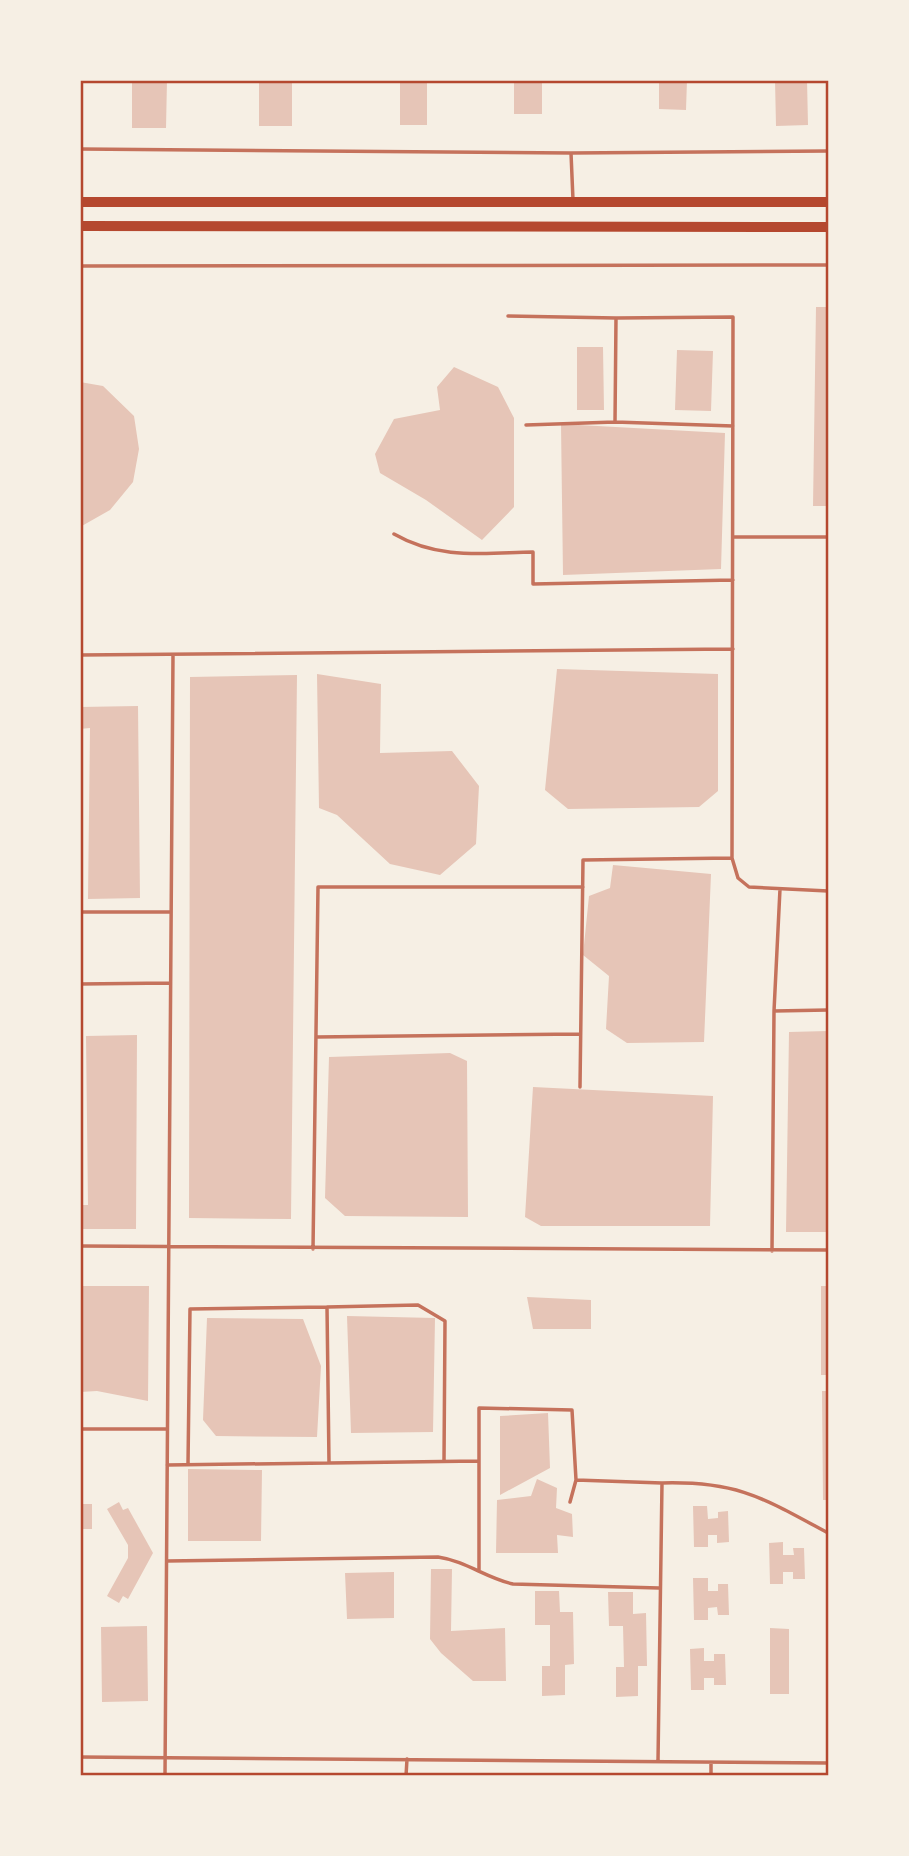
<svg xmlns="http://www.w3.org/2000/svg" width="909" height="1856" font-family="Manrope,sans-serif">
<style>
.building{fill:#e6c5b7}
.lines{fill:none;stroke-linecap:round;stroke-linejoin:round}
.service{stroke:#c5725c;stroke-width:3.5}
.secondary{stroke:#b5482f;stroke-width:10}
.neatline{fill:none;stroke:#b5482f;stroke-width:2.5}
</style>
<rect width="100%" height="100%" fill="#f6efe4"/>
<!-- building -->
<path class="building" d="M132,80H167L166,128H132Z
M259,80H292V126H259Z
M400,80H427V125H400Z
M514,80H542V114H514Z
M659,80H687L686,110L659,109Z
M775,80H807L808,125L776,126Z
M816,307H828V506H813Z
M577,347H603L604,410H577Z
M677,350L713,351L711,411L675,410Z
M454,367L498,387L514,418V507L482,540L426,500L380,473L375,454L394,419L440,410L437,387Z
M80,382L103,386L134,416L139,449L133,482L110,510L80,527Z
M561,424L725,433L721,569L563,575Z
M557,669L718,674V791L699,807L568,809L545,790Z
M317,674L381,684L380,753L452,751L479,786L476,844L440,875L390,864L337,815L319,808Z
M297,675L291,1219L189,1218L190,677Z
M138,706L140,898L88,899L90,728L80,729V707Z
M613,865L711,874L704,1042L627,1043L606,1029L609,976L583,955L589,896L610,888Z
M828,1031V1232H786L789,1032Z
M137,1035L136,1229H80V1205H88L86,1036Z
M450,1053L467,1061L468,1217L345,1216L325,1198L329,1057Z
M533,1087L713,1096L710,1226H541L525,1217Z
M80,1286H149L148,1401L97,1391L80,1392Z
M821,1286H828V1375H821Z
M527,1297L591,1300V1329H533Z
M347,1316L435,1318L433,1432L351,1433Z
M207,1318L303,1319L321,1366L317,1437L216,1436L203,1420Z
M822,1391H828V1500H823Z
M548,1413L550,1468L500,1495V1416Z
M188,1469L262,1470L261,1541H188Z
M537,1479L557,1488L556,1508L572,1514L573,1537L557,1535L558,1553H496L497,1500L531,1496Z
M119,1502L123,1510L128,1508L153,1553L128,1599L123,1596L119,1603L107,1596L128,1558V1545L107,1509Z
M80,1504H92V1529H80Z
M693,1506H707L708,1519L718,1518V1512L728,1511L729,1542L717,1543V1535H708V1547H694Z
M783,1542V1555H794L793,1548H804L805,1579H793V1572H783V1584H770L769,1543Z
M431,1569H452L451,1631L505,1628L506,1681H473L441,1653L430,1639Z
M394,1572V1618L347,1619L345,1573Z
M693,1578H708V1591H718V1584H728L729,1615H718L717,1607L708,1608V1620H694Z
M535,1591H559L560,1612H573L574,1664L565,1665V1695L542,1696V1666H550V1625H535Z
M608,1592H633V1614L646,1613L647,1666H638V1696L616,1697V1667H624L623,1626H609Z
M147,1626L148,1701L102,1702L101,1627Z
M770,1628L789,1629V1694H770Z
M704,1648V1661H714V1654H725L726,1685H714V1678H704V1690H691L690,1649Z"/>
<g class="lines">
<!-- service -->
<path class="service" d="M80,149L571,153L828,151
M571,153L573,200
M80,266L828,265
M508,316L616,318L615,422
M616,318L733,317L732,858L738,878L749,887L828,891
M526,425L615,422L733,426
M394,534C439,560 483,553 533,552V584L733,580
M733,537H828
M80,655L733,649
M80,912H170
M80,984L170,983
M774,1011L780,889
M316,1037L580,1034
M580,1087L583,860L732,858
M80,1246L828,1250
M313,1249L318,887H583
M772,1251L774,1011L828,1010
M327,1307L418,1305L445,1321L444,1461
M80,1429H167
M479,1461V1408L572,1410L576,1480L570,1502
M188,1464L190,1309L327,1307L329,1463
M167,1465L479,1461V1570
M576,1480L662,1483L658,1761
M662,1483C738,1481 763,1498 828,1533
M167,1561L438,1557C466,1561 486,1578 513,1584L659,1588
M80,1757L828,1763
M165,1776L173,655
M406,1776L407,1759
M711,1776V1764"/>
<!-- secondary -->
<path class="secondary" d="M80,202H828
M80,226L828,227"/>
</g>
<!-- border -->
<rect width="909" height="1856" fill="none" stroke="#f6efe4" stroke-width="164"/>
<rect x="82" y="82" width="745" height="1692" class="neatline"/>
</svg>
